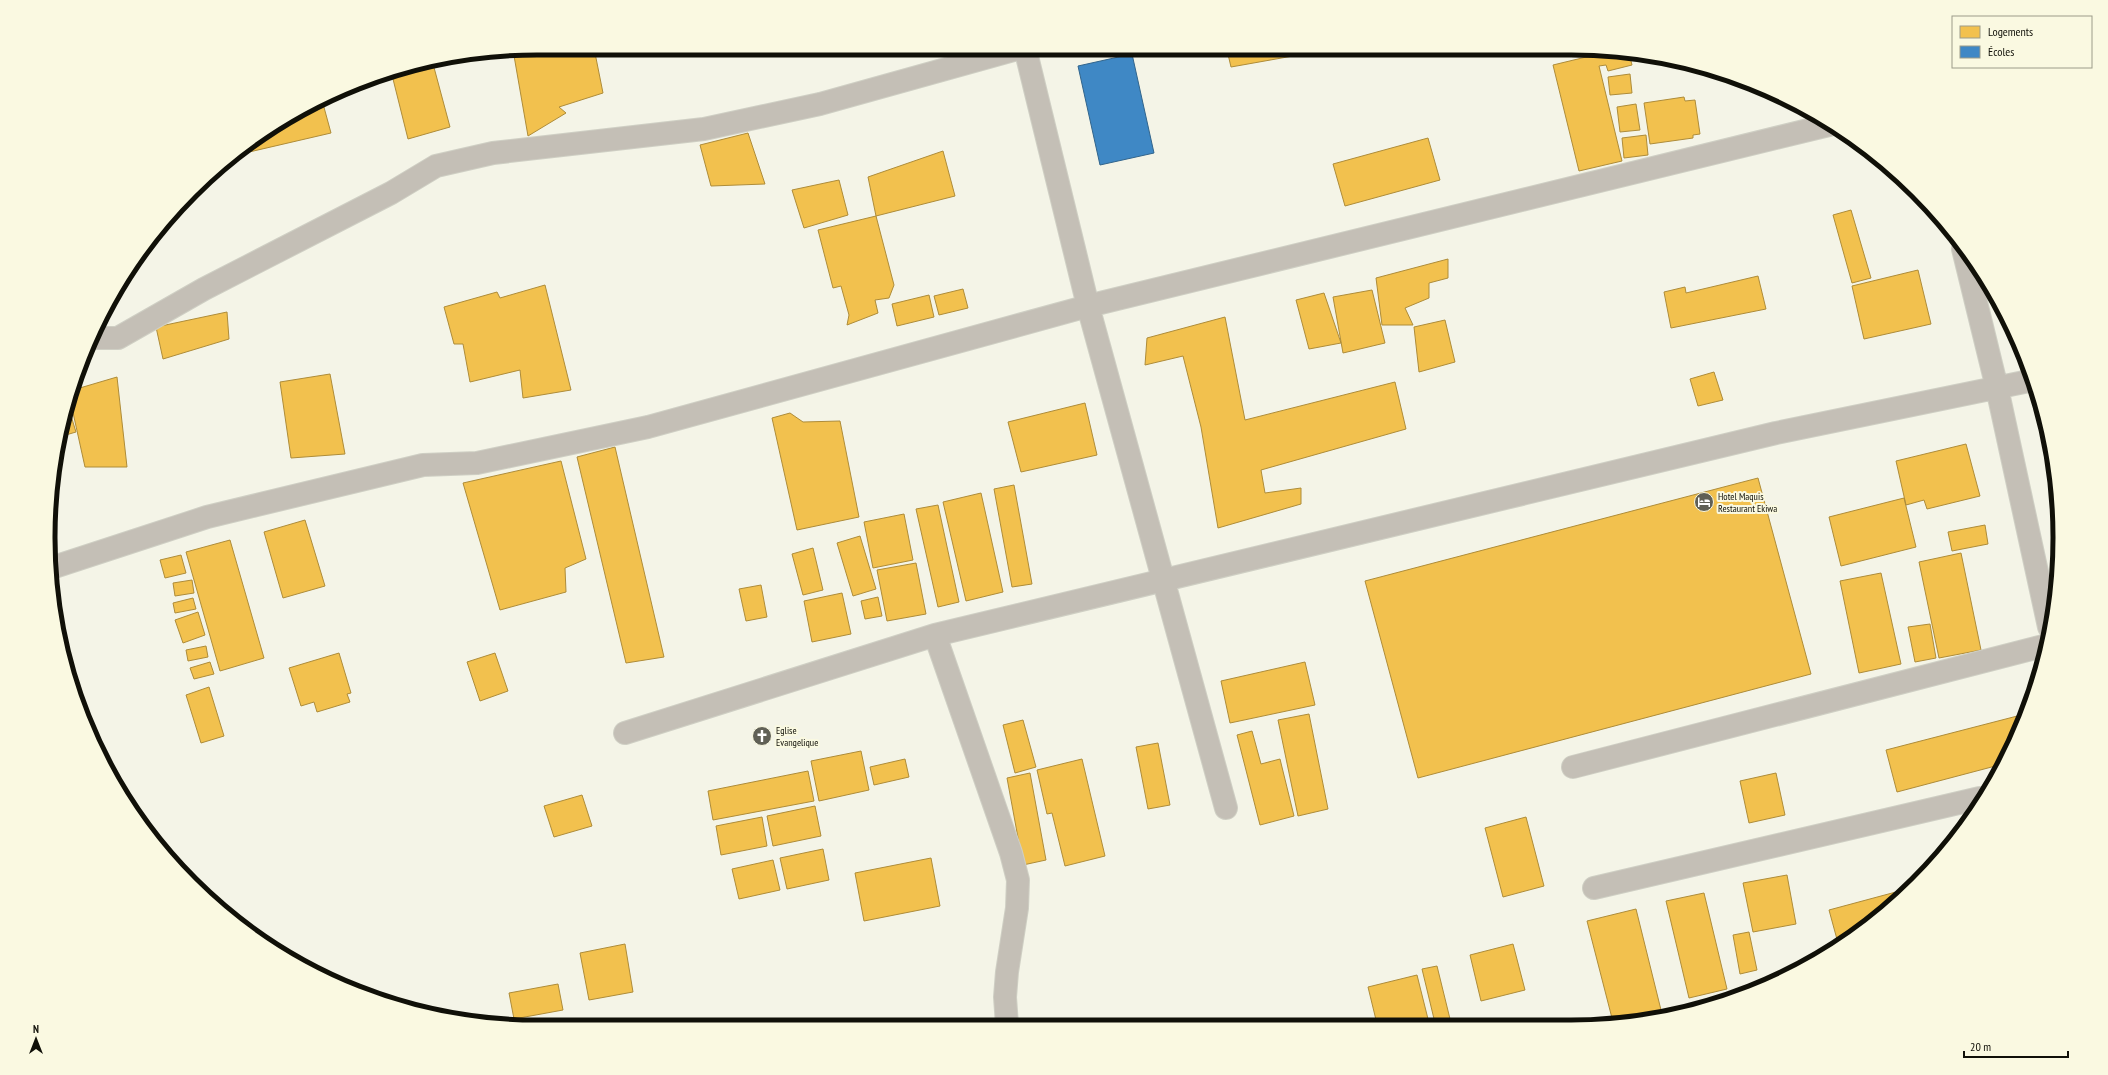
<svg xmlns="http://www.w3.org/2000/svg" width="2108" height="1075" font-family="'PT Sans Narrow',sans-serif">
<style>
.homes{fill:#f2c14e;stroke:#ae8c39}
.schools{fill:#3f88c5;stroke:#31648c}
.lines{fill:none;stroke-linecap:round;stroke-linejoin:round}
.street-casing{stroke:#cfcfc4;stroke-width:24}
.street{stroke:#c4bfb6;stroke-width:22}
.labels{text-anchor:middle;stroke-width:4;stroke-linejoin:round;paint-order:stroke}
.poi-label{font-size:10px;fill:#101008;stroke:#faf9e1;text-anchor:start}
.rim{fill:none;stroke:#101008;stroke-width:5}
</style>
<rect width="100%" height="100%" fill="#f4f4e7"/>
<!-- homes -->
<path class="homes" d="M538,48H594L603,93L559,107L566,113L528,136L513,50Z
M1215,49H1321V51L1231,67L1227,50L1215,52Z
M1611,51L1629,53L1632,65L1608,71L1606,65L1599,66L1622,161L1579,171L1553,65Z
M432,60L450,127L408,139L391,71Z
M1630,74L1632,93L1610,95L1608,77Z
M1684,97L1685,101L1695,100L1700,134L1693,135V138L1650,144L1644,103Z
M322,100L331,133L232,156L293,113Z
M1636,104L1640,130L1620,132L1617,107Z
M748,133L765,184L711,186L700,145Z
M1646,135L1648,155L1624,158L1622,138Z
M1428,138L1440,180L1345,206L1333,164Z
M943,151L955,196L876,216L868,177Z
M839,180L848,215L804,228L792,190Z
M1851,210L1871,278L1852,283L1833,215Z
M876,216L894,285L889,298L875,300L878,313L847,325L849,315L841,286L833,288L818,230Z
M1448,259V278L1429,283V298L1405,308L1413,325H1382L1376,278Z
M1918,270L1931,324L1864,339L1852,286Z
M1758,276L1766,309L1671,328L1664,292L1685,287L1686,293Z
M545,285L571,390L523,398L520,370L470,382L463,344H454L444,307L497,292L500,298Z
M963,289L968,308L939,315L934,296Z
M1372,290L1385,343L1343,353L1333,297Z
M1324,293L1341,343L1309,349L1296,300Z
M929,295L934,317L897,326L892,304Z
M227,312L229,339L163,359L156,327Z
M1225,317L1245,420L1395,382L1406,429L1261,470L1265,493L1301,488V504L1218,528L1201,427L1183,356L1145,365L1147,338Z
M1445,320L1455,362L1419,372L1414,327Z
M2009,324L2021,351L2018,352Z
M1714,372L1723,400L1698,406L1690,379Z
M330,374L345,454L291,458L280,382Z
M117,377L127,467H85L70,399L73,390Z
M1085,403L1097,455L1021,472L1008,422Z
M68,406L76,432L59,437Z
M790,413L803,422L840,421L859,517L797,530L772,418Z
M2045,425L2056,473V494L2041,426Z
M1966,444L1980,496L1927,509L1924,500L1906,505L1896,461Z
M615,447L664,657L626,663L577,457Z
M561,461L586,559L565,568L566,592L500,610L463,483Z
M1758,478L1811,674L1418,778L1365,581Z
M1014,485L1032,584L1012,587L994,489Z
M981,493L1003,592L966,601L943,502Z
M1904,498L1916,547L1841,566L1829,517Z
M938,505L959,602L938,607L916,509Z
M904,514L913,560L873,568L864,522Z
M305,520L325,586L283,598L264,532Z
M1985,525L1988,544L1952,551L1948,532Z
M860,536L876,589L853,596L837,543Z
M230,540L264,658L220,671L186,552Z
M813,548L823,590L803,595L792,554Z
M1961,553L1981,650L1939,658L1919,562Z
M181,555L186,573L165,578L160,560Z
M916,563L926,614L887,621L877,570Z
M1881,573L1901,664L1859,673L1840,581Z
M192,580L194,593L175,596L173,583Z
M761,585L767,617L746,621L739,589Z
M842,593L851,634L812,642L804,601Z
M878,597L882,616L865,619L861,601Z
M193,598L196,609L175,613L173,603Z
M198,612L205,635L183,643L175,620Z
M1930,624L1936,658L1915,662L1908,627Z
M206,646L208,657L188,661L186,650Z
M339,653L351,693L347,694L350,702L317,712L314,702L301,706L289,668Z
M495,653L508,691L480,701L467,662Z
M210,662L214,674L194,679L190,668Z
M1305,662L1315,705L1230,723L1221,681Z
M209,687L224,736L201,743L186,695Z
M1309,714L1328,809L1298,816L1278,720Z
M2025,714L2010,754L2003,764L1897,792L1886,750Z
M1023,720L1036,767L1015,773L1003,725Z
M1252,731L1261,764L1280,759L1294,816L1260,825L1237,735Z
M1158,743L1170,805L1148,809L1136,747Z
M861,751L869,790L819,801L811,761Z
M905,759L909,777L874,785L870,767Z
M1082,759L1105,856L1065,866L1052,813L1047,814L1037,770Z
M808,771L814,801L713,820L708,791Z
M1030,773L1046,860L1023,865L1007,778Z
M1776,773L1785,815L1749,823L1740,781Z
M582,795L592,826L554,837L544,806Z
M815,806L821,836L773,846L767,816Z
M762,817L767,846L721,855L716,826Z
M1526,817L1544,886L1503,897L1485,828Z
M823,849L829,880L787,889L780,858Z
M931,858L940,906L864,921L855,873Z
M773,860L780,890L739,899L732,869Z
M1787,875L1796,924L1753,932L1743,883Z
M1907,889L1868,926L1838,943L1829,910Z
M1704,893L1727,989L1689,998L1666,901Z
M1636,909L1661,1010L1613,1022L1587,921Z
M1749,932L1757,970L1740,974L1733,935Z
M625,944L633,992L589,1000L580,953Z
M1513,944L1525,990L1481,1001L1470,955Z
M1437,966L1451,1023H1435L1422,969Z
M1417,975L1429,1023L1377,1024L1368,987Z
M558,984L563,1010L514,1019L509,993Z
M1764,986L1758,990L1735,996V994Z"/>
<!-- schools -->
<path class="schools" d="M1132,54L1154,153L1100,165L1078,66Z"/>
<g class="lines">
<defs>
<path id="street" d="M1025,48L1088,306L1226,808
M1963,249L1997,388L2049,627
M92,338H118L204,289L391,193L436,166L493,153L704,129L820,104L1021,48
M51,568L207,517L423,465L477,463L648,427L1088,306L1829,125
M935,635L1011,853L1018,880L1017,908L1007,972L1005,997L1007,1025
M625,733L935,635L1776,433L2034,380
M1573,767L2047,645
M1594,888L1980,798"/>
</defs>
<!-- street casing -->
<use href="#street" class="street-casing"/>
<!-- street -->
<use href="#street" class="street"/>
</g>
<!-- icons -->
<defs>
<symbol id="hotel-disc" viewBox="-11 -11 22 22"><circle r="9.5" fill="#606056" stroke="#faf9e1"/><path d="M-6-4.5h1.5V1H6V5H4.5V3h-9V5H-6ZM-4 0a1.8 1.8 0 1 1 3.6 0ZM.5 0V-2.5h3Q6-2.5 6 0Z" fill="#fff"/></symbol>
<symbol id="church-disc" viewBox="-11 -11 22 22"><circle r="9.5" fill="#606056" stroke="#faf9e1"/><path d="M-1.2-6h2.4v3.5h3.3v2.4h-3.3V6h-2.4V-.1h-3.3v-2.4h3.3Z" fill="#fff"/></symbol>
</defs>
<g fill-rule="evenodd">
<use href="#hotel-disc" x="1693" y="491" width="22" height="22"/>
<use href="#church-disc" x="751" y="725" width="22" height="22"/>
</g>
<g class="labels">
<!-- poi labels -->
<g class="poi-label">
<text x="1718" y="500">Hotel Maquis<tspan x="1718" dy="12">Restaurant Ekiwa</tspan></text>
<text x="776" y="734">Eglise<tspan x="776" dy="12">Evangelique</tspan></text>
</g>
</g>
<!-- crop -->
<path d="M0 0H2108V1075H0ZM537 55H1571A482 482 0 0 1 2053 537V538A482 482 0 0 1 1571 1020H537A482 482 0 0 1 55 538V537A482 482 0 0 1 537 55Z" fill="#faf9e1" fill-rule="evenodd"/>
<path class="rim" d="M537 55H1571A482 482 0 0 1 2053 537V538A482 482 0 0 1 1571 1020H537A482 482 0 0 1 55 538V537A482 482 0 0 1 537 55Z"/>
<!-- legend -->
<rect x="1952" y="16" width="140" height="52" fill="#faf9e1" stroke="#9c9c8a"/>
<rect x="1960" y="26" width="20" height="12" fill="#f2c14e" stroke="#9c9c8a"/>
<text x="1988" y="36" font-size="12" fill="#101008">Logements</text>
<rect x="1960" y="46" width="20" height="12" fill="#3f88c5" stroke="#9c9c8a"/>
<text x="1988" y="56" font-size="12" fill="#101008">Écoles</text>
<!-- north arrow -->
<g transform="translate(36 1039)" stroke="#faf9e1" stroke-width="3" paint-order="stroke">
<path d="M0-3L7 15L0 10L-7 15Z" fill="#101008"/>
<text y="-6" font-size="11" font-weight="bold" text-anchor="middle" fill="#101008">N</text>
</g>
<!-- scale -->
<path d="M1964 1051v6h104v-6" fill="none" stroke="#101008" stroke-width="2"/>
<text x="1970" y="1051" font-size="12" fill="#101008" stroke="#faf9e1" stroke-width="3" paint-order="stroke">20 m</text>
</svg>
